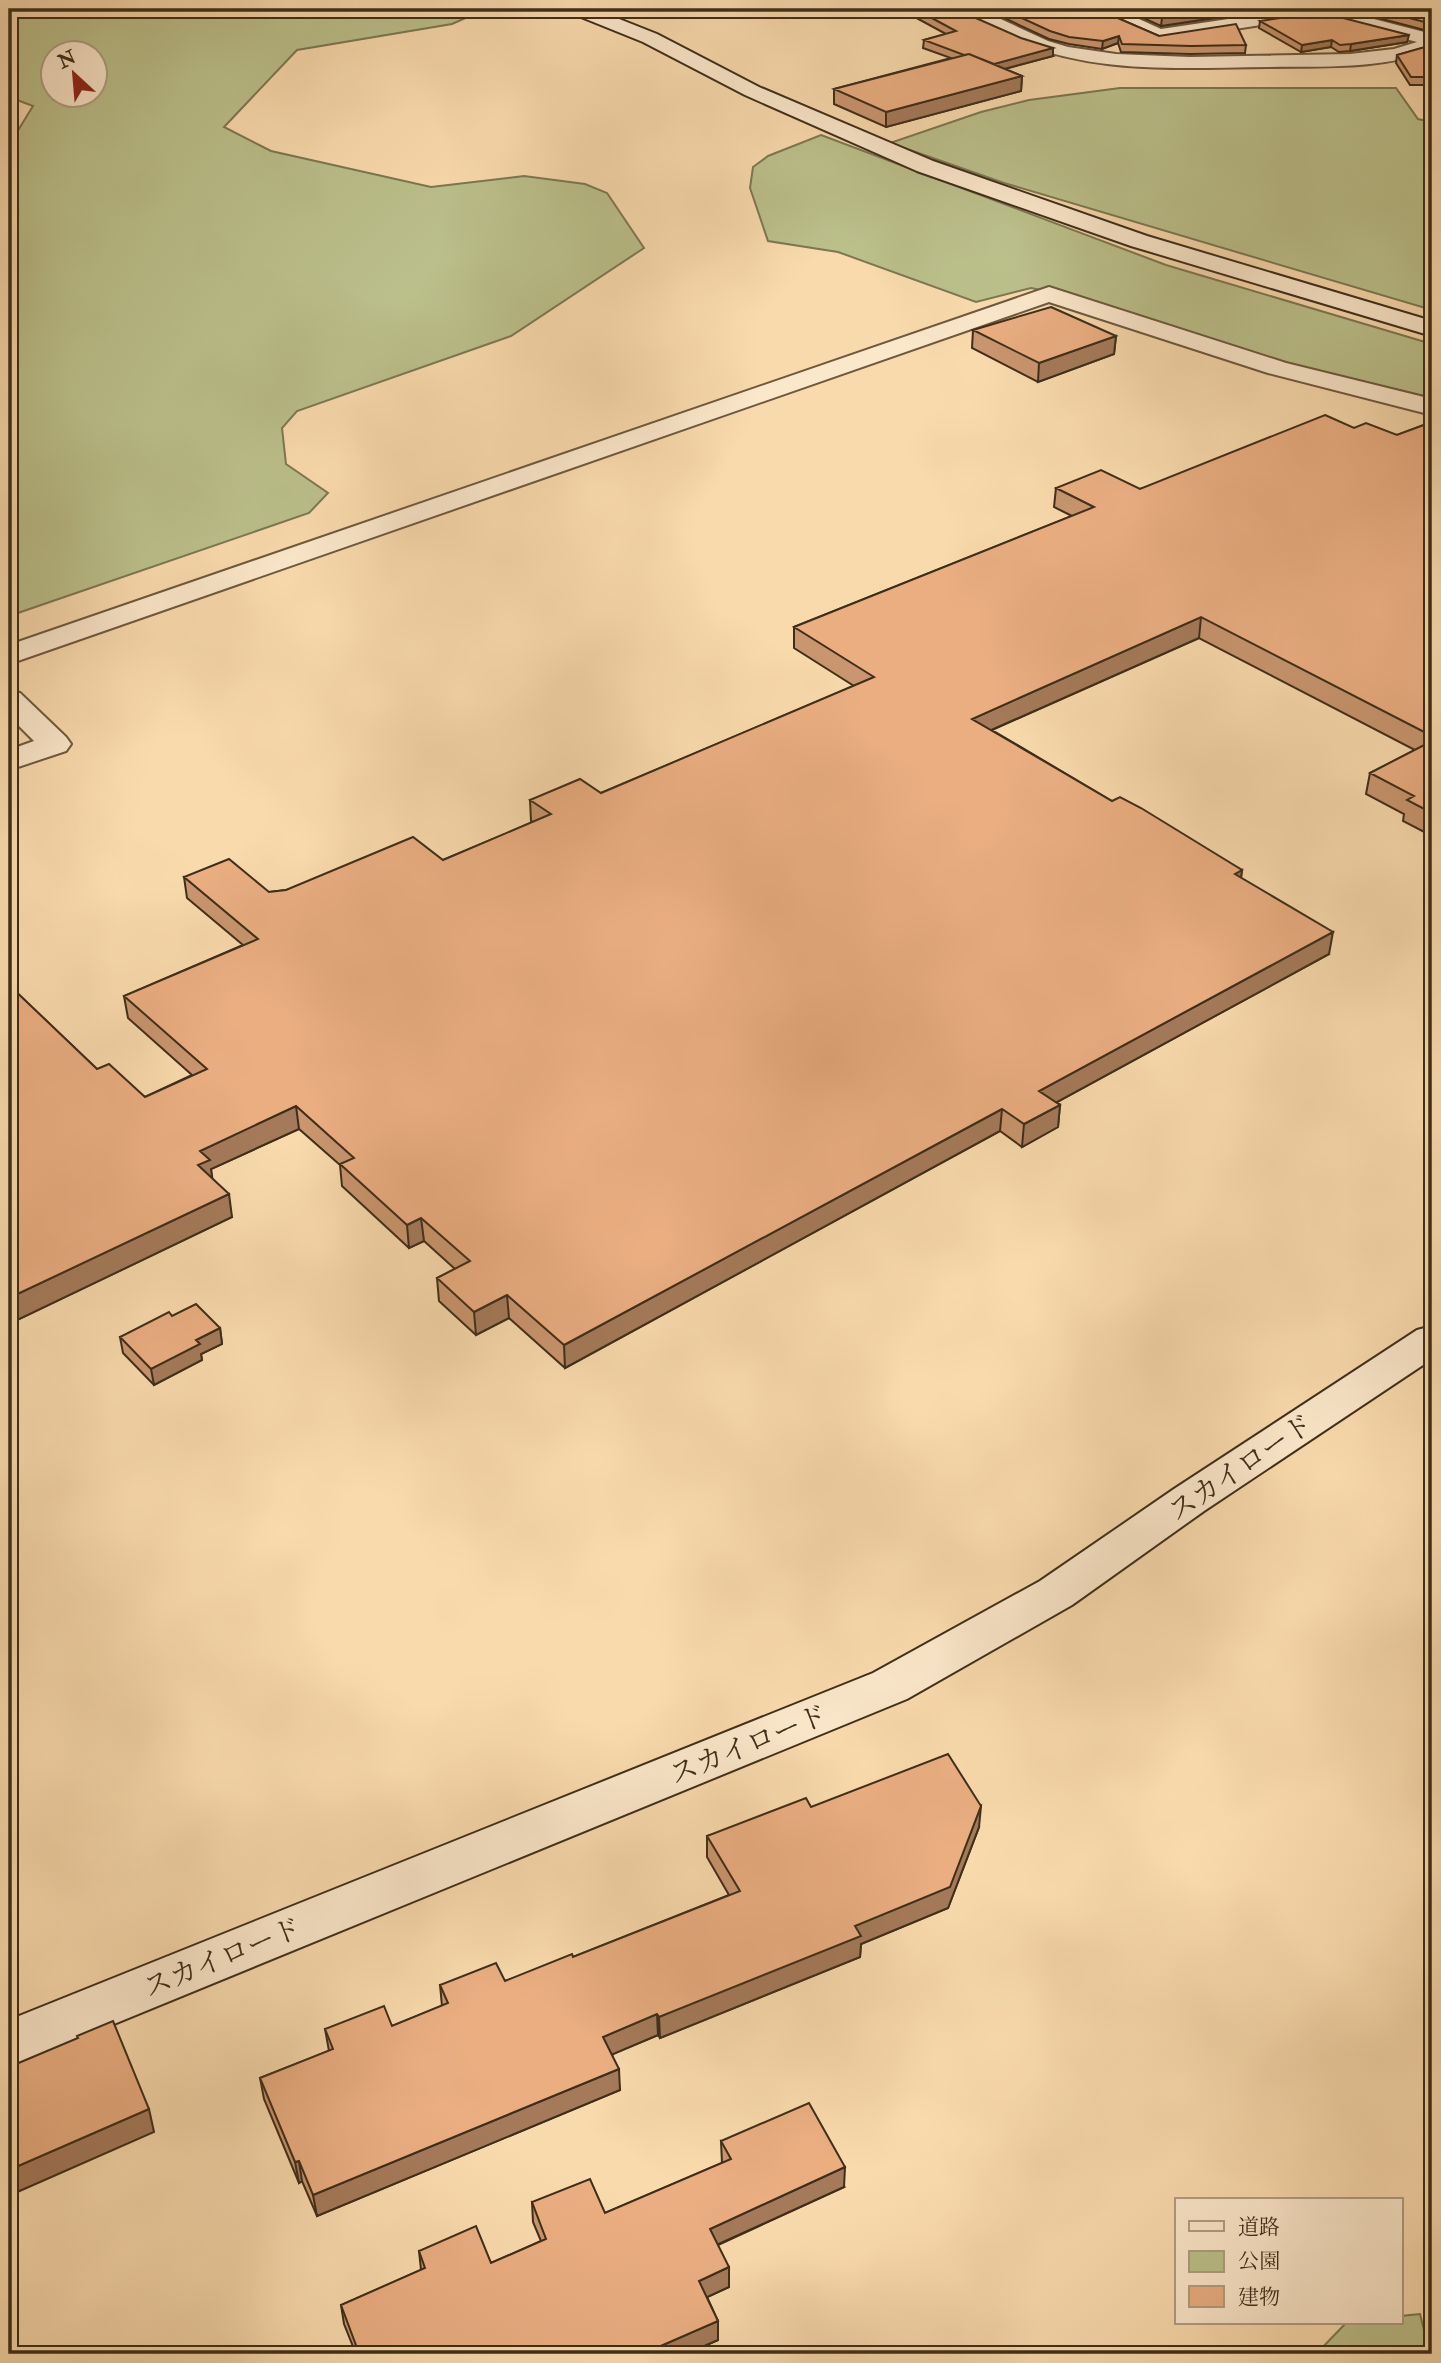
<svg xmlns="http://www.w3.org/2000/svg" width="1441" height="2363" font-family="'IM FELL Double Pica','Noto Serif JP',serif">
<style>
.green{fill:#bbc08b;stroke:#7d7752;stroke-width:2;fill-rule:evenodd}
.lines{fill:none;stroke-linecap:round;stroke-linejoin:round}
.street-casing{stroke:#6e593e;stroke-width:4}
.secondary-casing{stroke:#3f2e19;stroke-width:4}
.street{fill:#fbe7ca;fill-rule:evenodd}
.secondary{fill:#fbe7ca;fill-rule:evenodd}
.wall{fill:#c9966f;stroke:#3f2e19;stroke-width:2}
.shaded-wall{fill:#a47a5a;stroke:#3f2e19;stroke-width:2}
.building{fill:#eaae81;stroke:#3f2e19;stroke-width:2}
.labels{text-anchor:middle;stroke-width:5;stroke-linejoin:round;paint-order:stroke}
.near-street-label{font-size:28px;fill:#3f2e19;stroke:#fbe7ca}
</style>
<rect width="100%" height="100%" fill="#f9daad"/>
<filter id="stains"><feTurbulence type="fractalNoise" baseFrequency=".00286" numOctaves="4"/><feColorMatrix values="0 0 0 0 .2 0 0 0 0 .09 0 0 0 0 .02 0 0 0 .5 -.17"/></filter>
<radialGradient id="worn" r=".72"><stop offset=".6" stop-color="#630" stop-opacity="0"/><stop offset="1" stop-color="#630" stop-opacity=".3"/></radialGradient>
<!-- green -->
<path class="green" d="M9,9H486L452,24L297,50L224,127L271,151L431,187L524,176L585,184L607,193L644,248L511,336L297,411L282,428L286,464L328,493L309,513L9,616V145L33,106L9,97ZM52,52H94V94H52Z
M1120,88H1396L1418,119L1432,122V310L1004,183L890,143L981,112L1029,100Z
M821,135L1166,265L1432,344V398L1282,362L1066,295L1031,288L976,302L838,252L768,241L750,188L753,167L768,156Z
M1420,2314L1430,2354H1316L1346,2323H1401V2316Z"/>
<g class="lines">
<defs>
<path id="street" d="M955,9H979L1048,41L1068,47L1116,54L1190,57L1350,54L1394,49L1417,42L1319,16L1159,41L1095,13L1092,9H1117L1161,29L1295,9H1335L1432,34V50C1380,70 1323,66 1269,67C1168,68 1080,76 987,28C977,23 962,18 955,9Z
M1049,287L1286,363L1432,399V415L1268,373L1049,302L9,664V645Z
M9,690L20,693L66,737L71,744L66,751L9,770V750L34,741L9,716Z"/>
<path id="secondary" d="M568,9H594L657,34L759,87L933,161L1147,236L1432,321V336L1131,246L917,171L745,95L643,42L571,13Z
M1432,1326V1359L1204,1511L1072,1605L907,1699L9,2067V2020L873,1673L1040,1581L1174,1489L1417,1330Z"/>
</defs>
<!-- street casing -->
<use href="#street" class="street-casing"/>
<!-- secondary casing -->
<use href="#secondary" class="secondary-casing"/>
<!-- street -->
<use href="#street" class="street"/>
<!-- secondary -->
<use href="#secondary" class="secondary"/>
</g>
<!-- wall -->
<path class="wall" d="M900,9H960L969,15L1053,56L1005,69L1022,76L1021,91L886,127L834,104V89L951,58L923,48L924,40L946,34Z
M985,9H1097L1159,36L1246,45L1245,53L1190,54L1121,52L1118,43L1102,49L1069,44L1049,39Z
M1123,9H1279L1236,15L1228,11V16L1161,26Z
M1344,9H1432V32Z
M1260,21L1407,42L1350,51L1339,52L1331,47L1301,52L1259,28Z
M1432,45V85H1410L1396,63L1397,55Z
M973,330L1116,336L1114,354L1038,382L972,348Z
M1432,422V836L1403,821L1404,814L1366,794L1370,773L1415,750L1199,638L992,730L1112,801L1242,870L1241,878L1329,954L1057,1102L1060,1105L1058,1127L1022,1147L1000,1131L565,1368L509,1318L476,1335L439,1301L437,1278L455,1269L424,1241L409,1248L342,1186L340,1165L299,1129L211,1169L212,1179L232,1217L9,1324V985L97,1069L145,1097L192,1075L128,1018L124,996L243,945L187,898L184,877L269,892L286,890L443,860L533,822L531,821L530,800L601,793L854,686L794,648V627L1072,516L1054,507L1056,488L1140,489L1354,428L1397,435Z
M172,1316L220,1328L222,1344L201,1354L202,1360L154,1385L123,1353L120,1337Z
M811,1807L979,1827L948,1908L861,1944L860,1957L660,2038L658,2035L612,2054L620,2090L317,2216L302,2181L299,2183L264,2099L260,2078L329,2051L325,2029L392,2026L442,2006L440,1985L505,1981L573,1957L729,1895L707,1857V1836Z
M721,2141L844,2187L718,2245L729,2287L707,2297L718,2321V2340L686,2354H343L354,2349L344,2324L341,2305L421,2270L419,2251L491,2263L541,2241L533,2222L532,2202L605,2213L722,2163Z"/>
<!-- shaded-wall -->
<path class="shaded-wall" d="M1229,9L1228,16L1161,26L1162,18Z
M1237,9H1279L1236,15Z
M1409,35L1407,42L1350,51L1351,44Z
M1119,36L1118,43L1102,49L1103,41Z
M1332,40L1331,47L1301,52L1302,45Z
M1053,48V56L989,73L990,65Z
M1022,76L1021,91L886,127V112Z
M14,137L16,152L9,153V138Z
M1116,336L1114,354L1038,382L1039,363Z
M1201,617L1199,638L971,739L972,719Z
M1242,870L1239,892L1235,874Z
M1333,932L1329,954L1037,1113L1039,1091Z
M1060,1105L1058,1127L1022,1147L1024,1124Z
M296,1106L299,1129L211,1169L213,1183L198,1165L200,1151Z
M1002,1109L1000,1131L565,1368L564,1345Z
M229,1194L232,1217L9,1324V1298Z
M421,1218L424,1241L409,1248L407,1225Z
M507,1295L509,1318L476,1335L474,1312Z
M220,1328L222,1344L201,1354L202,1360L154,1385L151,1369L196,1340Z
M981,1806L979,1827L948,1908L861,1944L860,1957L660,2038L659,2017L855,1926Z
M657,2014L658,2035L604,2058L603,2037Z
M619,2069L620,2090L317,2216L313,2195Z
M149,2109L154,2132L15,2193L9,2170Z
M299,2161L302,2181L299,2183L295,2162Z
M845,2167L844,2187L710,2248V2229Z
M729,2267V2287L699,2301V2281Z
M718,2321V2340L686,2354H649V2351Z"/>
<!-- building -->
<path class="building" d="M915,9H960L969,15L1021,38L1053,48L994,64L969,54L964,55L924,40L956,31Z
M1002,9H1097L1159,36L1236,24L1246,45L1191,46L1122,44L1119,36L1103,41L1069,37L1050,31Z
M1141,9H1228L1162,18Z
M1375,9H1432V24Z
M1320,12L1409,35L1351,44L1340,45L1332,40L1302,45L1260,21Z
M1432,45V77H1411L1397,55Z
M969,54L1022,76L886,112L834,89Z
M9,131L14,137L9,138Z
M1051,307L1116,336L1039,363L973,330Z
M1325,415L1354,428L1366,423L1397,435L1432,422V736L1201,617L972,719L1112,801L1120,797L1141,808L1242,870L1235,874L1333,932L1039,1091L1060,1105L1024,1124L1002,1109L564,1345L507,1295L474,1312L437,1278L470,1261L421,1218L407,1225L340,1164L354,1158L296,1106L200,1151L210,1160L198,1165L229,1194L9,1298V985L97,1069L109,1064L145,1097L207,1069L124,996L258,939L184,877L229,859L269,892L286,890L413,837L443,860L551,814L530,800L580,779L601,793L874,677L794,627L1094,507L1056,488L1101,470L1140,489Z
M1432,741V813L1407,800L1414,796L1370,773Z
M196,1304L220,1328L196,1340L200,1344L151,1369L120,1337L169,1312L172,1316Z
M948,1754L981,1806L950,1887L855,1926L861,1936L659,2017L657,2014L603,2037L619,2069L313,2195L299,2161L295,2162L260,2078L333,2049L325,2029L384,2006L392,2026L448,2003L440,1985L496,1963L505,1981L572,1954L573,1957L740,1891L707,1836L806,1798L811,1807Z
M113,2021L149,2109L9,2170V2067L78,2038L77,2036Z
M809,2103L845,2167L710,2229L729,2267L699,2281L718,2321L649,2351L650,2354H343L357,2348L341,2305L425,2268L419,2251L476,2226L491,2263L546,2239L532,2202L590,2179L605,2213L731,2159L721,2141Z"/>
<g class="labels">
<!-- near-street labels -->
<g class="near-street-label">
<text transform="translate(1240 1467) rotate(-34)" y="10">スカイロード</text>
<text transform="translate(748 1744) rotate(-22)" y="10">スカイロード</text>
<text transform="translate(222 1957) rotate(-22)" y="10">スカイロード</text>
</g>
</g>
<!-- margin -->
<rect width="1441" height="2363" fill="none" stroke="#f9daad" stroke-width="35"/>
<rect x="10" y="10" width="1420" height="2342" fill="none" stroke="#3f2e19" stroke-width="3.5"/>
<rect x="18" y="18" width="1406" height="2328" fill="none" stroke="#3f2e19" stroke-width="2"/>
<!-- legend -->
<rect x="1175" y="2198" width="228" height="126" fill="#fbe7ca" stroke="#b09d83" stroke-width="2"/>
<rect x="1189" y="2221" width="35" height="10" fill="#fbe7ca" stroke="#b09d83" stroke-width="2"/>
<text x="1238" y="2234" font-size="21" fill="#3f2e19">道路</text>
<rect x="1189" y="2251" width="35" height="21" fill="#bbc08b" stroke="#b09d83" stroke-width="2"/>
<text x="1238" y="2268" font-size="21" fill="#3f2e19">公園</text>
<rect x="1189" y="2286" width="35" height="21" fill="#eaae81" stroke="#b09d83" stroke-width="2"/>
<text x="1238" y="2304" font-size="21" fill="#3f2e19">建物</text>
<!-- north arrow -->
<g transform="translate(74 74) rotate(334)"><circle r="33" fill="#fbe7ca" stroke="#b09d83" stroke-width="2"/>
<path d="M0-5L12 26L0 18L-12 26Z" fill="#8f2418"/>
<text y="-10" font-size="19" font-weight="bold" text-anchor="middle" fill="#3f2e19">N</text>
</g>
<rect width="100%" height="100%" filter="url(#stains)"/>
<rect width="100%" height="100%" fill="url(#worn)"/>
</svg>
